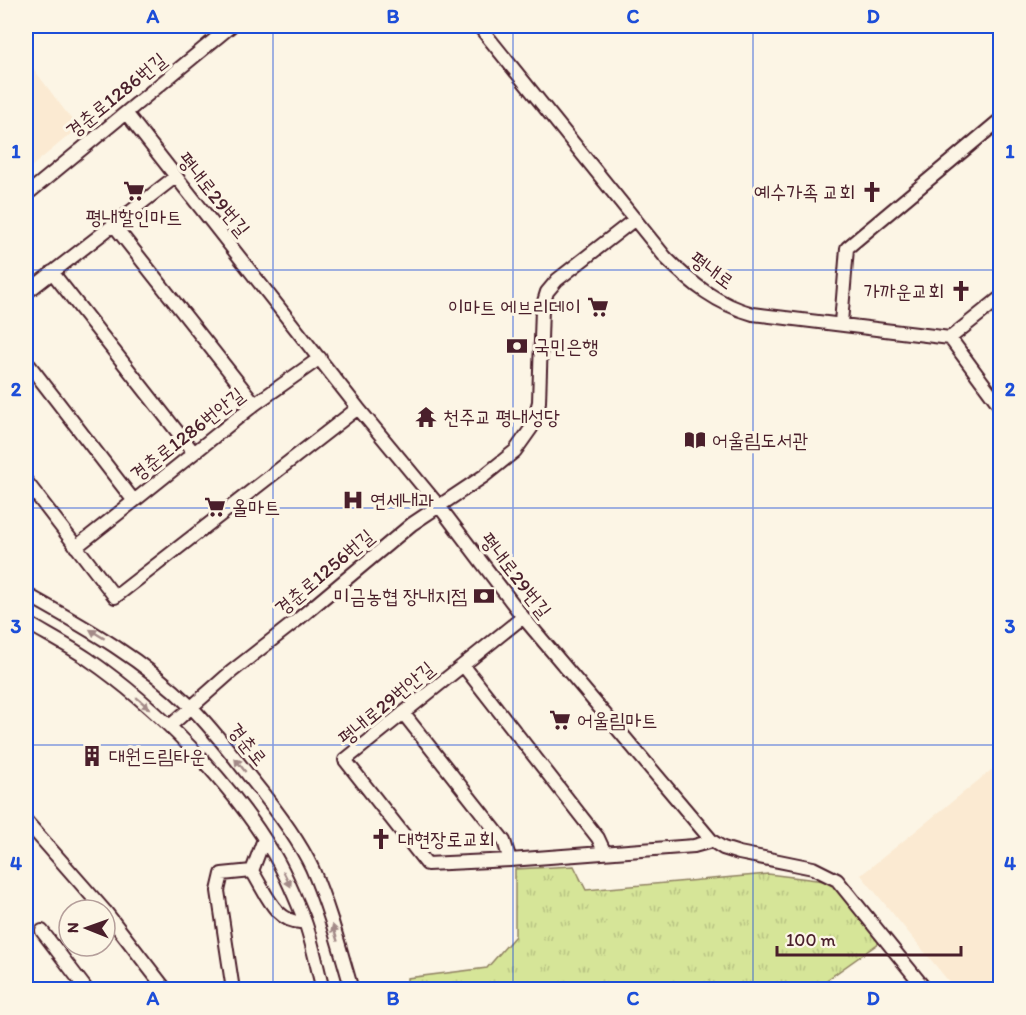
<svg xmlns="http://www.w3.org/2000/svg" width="1026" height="1015" font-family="Itim,'Poor Story',sans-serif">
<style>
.built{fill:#fbead2}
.park{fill:url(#park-tufts);stroke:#908262;stroke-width:1.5}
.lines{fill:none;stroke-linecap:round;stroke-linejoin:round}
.minor-casing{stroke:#4a1f2b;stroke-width:16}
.minor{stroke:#fcf5e5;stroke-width:12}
.oneway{fill:#a38a88}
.grid{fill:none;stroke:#1d4ed8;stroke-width:1.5;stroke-opacity:0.55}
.labels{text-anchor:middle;stroke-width:6;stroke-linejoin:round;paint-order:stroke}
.street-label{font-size:20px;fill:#4a1f2b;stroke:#fcf5e5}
.poi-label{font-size:20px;fill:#4a1f2b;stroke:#fcf5e5;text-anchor:start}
.neatline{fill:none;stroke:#1d4ed8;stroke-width:2}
.grid-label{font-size:20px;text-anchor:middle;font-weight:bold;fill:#1d4ed8}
</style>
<defs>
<pattern id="park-tufts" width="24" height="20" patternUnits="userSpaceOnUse" patternTransform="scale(1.5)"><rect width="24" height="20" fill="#d6e598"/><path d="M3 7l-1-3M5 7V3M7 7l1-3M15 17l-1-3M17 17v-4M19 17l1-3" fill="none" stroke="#b9c483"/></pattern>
</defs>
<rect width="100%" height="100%" fill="#fcf5e5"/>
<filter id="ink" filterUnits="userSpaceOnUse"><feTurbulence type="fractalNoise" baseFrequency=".0167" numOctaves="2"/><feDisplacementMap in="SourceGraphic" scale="12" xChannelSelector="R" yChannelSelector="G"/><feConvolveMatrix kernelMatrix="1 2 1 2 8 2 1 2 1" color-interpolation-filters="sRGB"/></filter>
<g filter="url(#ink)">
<!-- built -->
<path class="built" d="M26,59L78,128L26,171Z
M1000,763V989H955L861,875Z"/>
<!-- park -->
<path class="park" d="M574,866L586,890L768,874L833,882L883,940L814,989L407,990V978L487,968L515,936V869Z"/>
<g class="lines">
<defs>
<path id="minor" d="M479,26L666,258C692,284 717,304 753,314L950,338L1000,406
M126,113L358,408L439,506L523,617L712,841L723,848L739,853L813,868L837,880L926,990
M26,195L231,26
M113,224L255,404
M52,272L194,453
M26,293L175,177
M841,323L847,248L1000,120
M950,338L1000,298
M26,361L134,501L255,404L320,358
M26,481L115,597L358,408
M76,547L134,501
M26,594C85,627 143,659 191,707C214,730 233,756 253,781C274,807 298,838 312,868C329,907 340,949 352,990
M523,617L345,760L427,864L510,860L694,846L712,841
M26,622C46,634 69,646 88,659C156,706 231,782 273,853C286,874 295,897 304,919C312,940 317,967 323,990
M463,665L598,838L604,851
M403,713L504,841L510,860
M170,726L231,672L296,621L412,524L484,476L515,451L532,427L539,402L542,308L547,292L557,280L635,219
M26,821L104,910
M252,871C266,893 276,925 305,922
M252,871L264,839
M105,911L166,990
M42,931L87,990
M233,990L218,891L222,874L252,871"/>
</defs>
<!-- minor casing -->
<use href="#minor" class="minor-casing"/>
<!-- minor -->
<use href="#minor" class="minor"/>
</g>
<!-- one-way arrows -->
<defs><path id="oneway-solid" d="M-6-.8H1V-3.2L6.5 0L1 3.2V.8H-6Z" transform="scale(1.5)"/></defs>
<g class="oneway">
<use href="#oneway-solid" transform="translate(97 634) rotate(-148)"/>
<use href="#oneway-solid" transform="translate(143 703) rotate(41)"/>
<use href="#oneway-solid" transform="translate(240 765) rotate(-128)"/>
<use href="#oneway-solid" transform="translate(287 879) rotate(64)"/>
<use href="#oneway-solid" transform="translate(335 933) rotate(-107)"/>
</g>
</g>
<!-- grid -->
<path class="grid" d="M273,26V990M513,26V990M753,26V990M26,270H1000M26,508H1000M26,745H1000"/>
<!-- icons -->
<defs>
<symbol id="supermarket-bare" viewBox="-9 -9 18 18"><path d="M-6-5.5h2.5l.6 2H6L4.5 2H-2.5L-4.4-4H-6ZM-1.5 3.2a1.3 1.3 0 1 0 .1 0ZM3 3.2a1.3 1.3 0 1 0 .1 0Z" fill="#4a1f2b" stroke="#fcf5e5" stroke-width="2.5" paint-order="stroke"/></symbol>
<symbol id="church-bare" viewBox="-9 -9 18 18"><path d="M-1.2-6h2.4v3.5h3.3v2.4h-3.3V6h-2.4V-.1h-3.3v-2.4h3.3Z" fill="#4a1f2b" stroke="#fcf5e5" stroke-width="2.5" paint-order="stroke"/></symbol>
<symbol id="bank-bare" viewBox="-9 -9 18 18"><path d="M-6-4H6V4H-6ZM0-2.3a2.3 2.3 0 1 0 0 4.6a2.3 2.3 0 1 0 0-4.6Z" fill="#4a1f2b" stroke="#fcf5e5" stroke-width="2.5" paint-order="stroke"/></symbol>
<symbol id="temple-bare" viewBox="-9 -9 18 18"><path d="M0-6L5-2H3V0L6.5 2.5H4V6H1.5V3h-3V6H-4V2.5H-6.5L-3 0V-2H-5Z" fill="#4a1f2b" stroke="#fcf5e5" stroke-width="2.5" paint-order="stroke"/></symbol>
<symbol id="library-bare" viewBox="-9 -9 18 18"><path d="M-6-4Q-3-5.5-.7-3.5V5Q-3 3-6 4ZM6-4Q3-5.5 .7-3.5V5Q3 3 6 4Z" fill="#4a1f2b" stroke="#fcf5e5" stroke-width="2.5" paint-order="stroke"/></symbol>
<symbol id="hospital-bare" viewBox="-9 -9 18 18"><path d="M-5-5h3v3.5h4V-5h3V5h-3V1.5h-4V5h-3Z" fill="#4a1f2b" stroke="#fcf5e5" stroke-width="2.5" paint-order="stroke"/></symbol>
<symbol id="building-bare" viewBox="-9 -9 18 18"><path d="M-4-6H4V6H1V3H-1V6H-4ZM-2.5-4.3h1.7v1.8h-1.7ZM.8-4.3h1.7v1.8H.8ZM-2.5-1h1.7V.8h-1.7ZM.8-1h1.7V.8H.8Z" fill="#4a1f2b" stroke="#fcf5e5" stroke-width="2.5" paint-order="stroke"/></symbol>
</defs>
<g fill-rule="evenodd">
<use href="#supermarket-bare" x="119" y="176" width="30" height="30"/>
<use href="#church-bare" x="857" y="177" width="30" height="30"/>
<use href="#church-bare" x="946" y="276" width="30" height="30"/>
<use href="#supermarket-bare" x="583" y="292" width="30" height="30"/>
<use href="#bank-bare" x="502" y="331" width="30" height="30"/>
<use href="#temple-bare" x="411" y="402" width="30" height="30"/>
<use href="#library-bare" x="680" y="425" width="30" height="30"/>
<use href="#hospital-bare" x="338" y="485" width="30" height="30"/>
<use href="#supermarket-bare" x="200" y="492" width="30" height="30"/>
<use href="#bank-bare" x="469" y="581" width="30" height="30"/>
<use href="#supermarket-bare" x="545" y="705" width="30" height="30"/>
<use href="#building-bare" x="77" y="741" width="30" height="30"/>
<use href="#church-bare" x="366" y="824" width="30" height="30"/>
</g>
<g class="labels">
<!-- street labels -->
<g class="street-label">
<text transform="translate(116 95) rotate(-39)" y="7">경춘로1286번길</text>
<text transform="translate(214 194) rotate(51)" y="7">평내로29번길</text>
<text transform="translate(712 270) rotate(36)" y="7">평내로</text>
<text transform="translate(187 434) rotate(-38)" y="7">경춘로1286번안길</text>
<text transform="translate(324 572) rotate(-40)" y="7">경춘로1256번길</text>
<text transform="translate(516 575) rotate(52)" y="7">평내로29번길</text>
<text transform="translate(386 703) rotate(-40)" y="7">평내로29번안길</text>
<text transform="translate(248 744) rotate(51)" y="7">경춘로</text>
</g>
<!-- poi labels -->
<g class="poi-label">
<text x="855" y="199" text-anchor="end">예수가족 교회</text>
<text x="134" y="224" text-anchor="middle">평내할인마트</text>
<text x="944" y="298" text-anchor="end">가까운교회</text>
<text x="581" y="314" text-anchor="end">이마트 에브리데이</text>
<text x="534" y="353">국민은행</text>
<text x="443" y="424">천주교 평내성당</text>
<text x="712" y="447">어울림도서관</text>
<text x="370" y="507">연세내과</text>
<text x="232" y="514">올마트</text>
<text x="467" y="603" text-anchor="end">미금농협 장내지점</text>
<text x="577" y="727">어울림마트</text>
<text x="109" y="763">대원드림타운</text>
<text x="398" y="846">대현장로교회</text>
</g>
</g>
<!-- margin -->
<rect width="1026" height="1015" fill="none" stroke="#fcf5e5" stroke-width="66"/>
<!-- north arrow -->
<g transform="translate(87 928) rotate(271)"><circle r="28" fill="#fcf5e5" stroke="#b59f9b" stroke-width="1.5"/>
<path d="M0-4.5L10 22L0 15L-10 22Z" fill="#4a1f2b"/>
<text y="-9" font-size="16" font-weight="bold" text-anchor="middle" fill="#4a1f2b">N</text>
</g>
<!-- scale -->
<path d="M777 946v9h184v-9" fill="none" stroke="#4a1f2b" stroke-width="3"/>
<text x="786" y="946" font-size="18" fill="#4a1f2b" stroke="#fcf5e5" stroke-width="4.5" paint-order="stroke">100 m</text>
<rect x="33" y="33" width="960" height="949" class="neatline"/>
<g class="grid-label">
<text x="153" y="23">A</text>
<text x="393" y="23">B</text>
<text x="633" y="23">C</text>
<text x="873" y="23">D</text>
<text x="16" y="158">1</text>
<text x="1010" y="158">1</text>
<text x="16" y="396">2</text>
<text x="1010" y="396">2</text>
<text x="16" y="633">3</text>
<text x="1010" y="633">3</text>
<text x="16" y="870">4</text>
<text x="1010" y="870">4</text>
<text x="153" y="1005">A</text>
<text x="393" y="1005">B</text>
<text x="633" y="1005">C</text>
<text x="873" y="1005">D</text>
</g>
</svg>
